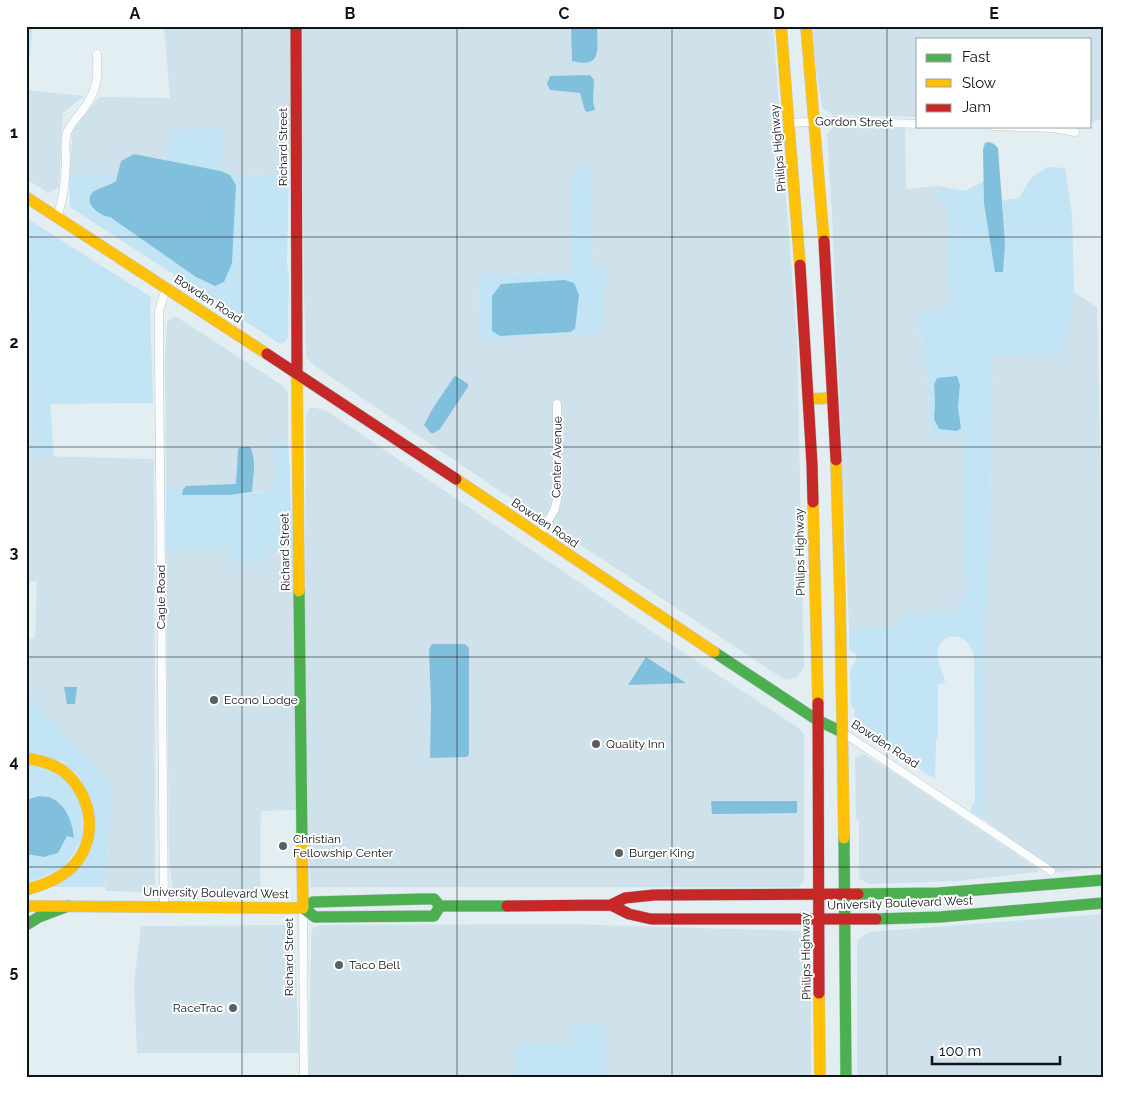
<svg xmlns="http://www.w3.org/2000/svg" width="1129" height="1104" font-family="Raleway,sans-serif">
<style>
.built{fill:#cfe2eb;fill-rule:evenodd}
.green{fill:#c3e4f4;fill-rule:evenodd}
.water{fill:#80c0dc}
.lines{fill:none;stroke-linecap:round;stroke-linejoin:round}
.street-casing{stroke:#c0c8cd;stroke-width:9}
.fast-casing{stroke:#c0c8cd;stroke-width:12}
.slow-casing{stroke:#c0c8cd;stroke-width:12}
.jam-casing{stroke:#c0c8cd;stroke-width:12}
.street{stroke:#fbfcfd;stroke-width:8}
.fast{stroke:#4caf50;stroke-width:11}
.slow{stroke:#ffc107;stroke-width:11}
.jam{stroke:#c62828;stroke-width:11}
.grid{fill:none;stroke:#0e1417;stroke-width:1;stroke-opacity:0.55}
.poi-dot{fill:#596064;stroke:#fff;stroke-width:2}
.labels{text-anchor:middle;stroke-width:4;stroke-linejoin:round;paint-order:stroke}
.street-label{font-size:12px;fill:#0e1417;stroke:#fff}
.poi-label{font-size:12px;fill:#0e1417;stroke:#fff;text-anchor:start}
.neatline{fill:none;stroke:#0e1417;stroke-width:2}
.grid-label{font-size:16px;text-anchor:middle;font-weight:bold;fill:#0e1417}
</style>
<rect width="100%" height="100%" fill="#e3eef3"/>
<!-- built -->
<path class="built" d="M164,26H290L291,126L289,176L230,175L221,171L224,128L173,130L165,160L134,154L121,161L118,174H69L73,129L99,97L170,98Z
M301,26H773L797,339L804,668L797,677L789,680L782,678L564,534L316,367L306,357L304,295ZM590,160L593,270L607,268L479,339L480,274L572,273Z
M812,26H1103V118L1090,123V39H918V117L832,115L822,108L816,68Z
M26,90L84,96L63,113L59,187L49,193L26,179Z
M834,127H905L906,189L938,186L937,199L948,204L949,306L916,316L927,369L930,437L964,436L965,594L952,612L902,614L899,627L849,629L832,214L827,134Z
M1074,292L1097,307L1103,569V867L1057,872L983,819V610L988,603L993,355L1067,344Z
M26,313H30L35,456L154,459L155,883L153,888L148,892L105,891L112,786L26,690V639H35L37,581H26Z
M174,317H177L283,386L288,392V441L273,446L275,475L272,491L252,492L254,475L252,452L249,447L235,485L186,486L183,489L166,484L165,362L167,322Z
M310,408H316L327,411L654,633L800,729L804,735V880L799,887H311L308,844L305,632L306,415Z
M166,550H229L230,561H265L267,551H293L297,810L261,811L260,891L177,892L172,887L169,855Z
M863,754L899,776L1038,869L1037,872L957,881L869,884L861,880L859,878V821L856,818L855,758Z
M1103,914V1078H857V941L869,932Z
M568,924L800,931L811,944V1078H605V1025H570V1044L516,1043V1078H309L311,935L313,928L320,925Z
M286,925L295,937L299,1053H137L134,983L141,926Z"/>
<!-- green -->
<path class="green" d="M26,26H33L26,86Z
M224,128L221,171L165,160L172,130Z
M590,159L593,270L607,268L601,333L479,339L480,274L572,273L571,176ZM575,329L570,332L500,336Z
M1048,167L1065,168L1072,214L1074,292L1067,344L1058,358L993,355L988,603L983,610V819L970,811L975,801L974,657C970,631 940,630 938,652C936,663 944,672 945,683L938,684V739H936L935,779L864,732H858L854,724L855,709L851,706L850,669L856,661V654L849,650V629L899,627L902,614L952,612L965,594L964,436L930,437L927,368L916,315L949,306L948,204L937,199L938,186L965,191L984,181V204L995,271L1002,272L1005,243L1002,200L1019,198L1032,177ZM934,386H960L958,407L961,428L934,419L935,402Z
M69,174H118L116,181C108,186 96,189 91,196L105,216L110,217L196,277L236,185L230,175L289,176L287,263L289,278L288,337L285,342L280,344L70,207Z
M26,218L151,297L150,305L153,403L50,404L54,457L34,456L29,263L26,262Z
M288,441L293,551H267L266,561L230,562L229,550H166V484L183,489L182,494L230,495L272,491L275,475L273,446Z
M26,690L112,786L105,887H53L87,857L81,779L63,762L34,754L26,755Z
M26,765H36L62,776L82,803L83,839L64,867L26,884V854L44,857L58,853L67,836L74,837C72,811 61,807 39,796L26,800Z
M570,1025H605V1078H516L515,1043L569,1044Z"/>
<!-- water -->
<path class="water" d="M571,26H597C597,49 603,69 572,61Z
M590,75L594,80L593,101L595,110L587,112L585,111L580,93L550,90L547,84L550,76Z
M989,142L994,144L998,148L1005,243L1003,272H995L984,204L983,149L985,143Z
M134,154L221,171L230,175L236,185L232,263L224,282L215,286L196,277L110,217C100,216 82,203 93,192C97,189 110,185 116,181L121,161Z
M565,280L574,283L579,295L575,329L570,332L500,336L492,331V296L501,284Z
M456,376L468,384V387L440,429L434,433H431L424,425L433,408L454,377Z
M957,376L960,385L958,407L961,428L957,431L939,429L934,419L935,402L934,385L937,378Z
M242,447H250C257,459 253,479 252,492L230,495H182L183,489L186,486L235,484L236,483L238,449Z
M432,644H465L469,648V755L466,757L430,758L431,704L429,649Z
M646,657L686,683L628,685Z
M77,687L75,704H67L64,687Z
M39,796C43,797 48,796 51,798C66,804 73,823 74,838L67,836L58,853L44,857L26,854V800Z
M711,801H797V813L712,814Z"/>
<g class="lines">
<defs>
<path id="street" d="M790,123L833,121L918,124
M993,126L1053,128L1075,132
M57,217C64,198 65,181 66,160C66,152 64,141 67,133C70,124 76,119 82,111C98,90 98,80 97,54
M539,535L554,511L557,500V404
M842,732L1051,871
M164,906L159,357V311L166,288
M303,908L304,1078"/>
<path id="fast" d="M299,591L302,842
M714,652L817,720L842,732
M844,838L846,1078
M858,894L939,893L1103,880
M303,908L313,902L422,899H434L440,906H507
M303,908L315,917L434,916L440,906
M876,919L940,917L1103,903
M26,925L39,917L68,906"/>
<path id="slow" d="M781,26L800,265
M806,26L824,241
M26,197L267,354
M297,374L299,591
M809,399L833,398
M836,460L840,598L844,838
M456,479L714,652
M813,502L818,703
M26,758C39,760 51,763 62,770C93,794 100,840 71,868C58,880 42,885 26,890
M302,842L303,908
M26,906L303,908
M819,993L820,1078"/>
<path id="jam" d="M296,26L297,374
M824,241L836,460
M800,265L812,464L813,502
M267,354L456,479
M818,703L819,993
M611,905L629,914L651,919H876
M507,906L611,905L625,898L654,895L858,894"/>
</defs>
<!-- street casing -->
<use href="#street" class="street-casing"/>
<!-- fast casing -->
<use href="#fast" class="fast-casing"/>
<!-- slow casing -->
<use href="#slow" class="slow-casing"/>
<!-- jam casing -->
<use href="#jam" class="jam-casing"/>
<!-- street -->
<use href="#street" class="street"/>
<!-- fast -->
<use href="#fast" class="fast"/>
<!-- slow -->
<use href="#slow" class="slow"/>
<!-- jam -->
<use href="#jam" class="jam"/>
</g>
<!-- grid -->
<path class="grid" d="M242,26V1078M457,26V1078M672,26V1078M887,26V1078M26,237H1103M26,447H1103M26,657H1103M26,867H1103"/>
<!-- markers -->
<g class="poi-dot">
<circle cx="214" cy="700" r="5"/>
<circle cx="596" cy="744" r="5"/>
<circle cx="283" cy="846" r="5"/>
<circle cx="619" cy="853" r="5"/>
<circle cx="339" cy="965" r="5"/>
<circle cx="233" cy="1008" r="5"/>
</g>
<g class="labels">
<!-- street labels -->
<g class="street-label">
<text transform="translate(854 122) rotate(1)" y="4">Gordon Street</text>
<text transform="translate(283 147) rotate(-90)" y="4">Richard Street</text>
<text transform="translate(778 148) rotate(-95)" y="4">Philips Highway</text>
<text transform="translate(208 299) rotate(33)" y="4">Bowden Road</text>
<text transform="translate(557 457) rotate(-89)" y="4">Center Avenue</text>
<text transform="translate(545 523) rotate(34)" y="4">Bowden Road</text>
<text transform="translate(285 552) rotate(-91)" y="4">Richard Street</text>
<text transform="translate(800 552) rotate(-91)" y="4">Philips Highway</text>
<text transform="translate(161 597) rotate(-90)" y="4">Cagle Road</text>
<text transform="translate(885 744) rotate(33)" y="4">Bowden Road</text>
<text transform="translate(216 893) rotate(1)" y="4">University Boulevard West</text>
<text transform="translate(900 903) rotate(-2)" y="4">University Boulevard West</text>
<text transform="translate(806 956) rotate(-91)" y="4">Philips Highway</text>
<text transform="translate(289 957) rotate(-90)" y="4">Richard Street</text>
</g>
<!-- poi labels -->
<g class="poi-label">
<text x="224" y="704">Econo Lodge</text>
<text x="606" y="748">Quality Inn</text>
<text x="293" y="843">Christian<tspan x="293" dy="14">Fellowship Center</tspan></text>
<text x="629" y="857">Burger King</text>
<text x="349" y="969">Taco Bell</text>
<text x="223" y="1012" text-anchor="end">RaceTrac</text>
</g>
</g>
<!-- border -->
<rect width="1129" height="1104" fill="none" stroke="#ffffff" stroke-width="55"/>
<!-- legend -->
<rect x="916" y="38" width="175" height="90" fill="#ffffff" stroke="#9fa1a2"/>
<rect x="926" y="54" width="25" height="8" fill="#4caf50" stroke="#9fa1a2"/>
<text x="962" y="62" font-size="15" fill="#0e1417">Fast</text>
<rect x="926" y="79" width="25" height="8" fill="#ffc107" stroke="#9fa1a2"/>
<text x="962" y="88" font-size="15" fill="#0e1417">Slow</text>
<rect x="926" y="104" width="25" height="8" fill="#c62828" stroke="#9fa1a2"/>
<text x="962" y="112" font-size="15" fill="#0e1417">Jam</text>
<!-- scale -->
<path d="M932 1056v8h128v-8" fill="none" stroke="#0e1417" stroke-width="2.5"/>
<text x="939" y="1056" font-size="15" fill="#0e1417" stroke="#ffffff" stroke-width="4" paint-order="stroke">100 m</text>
<rect x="28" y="28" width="1074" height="1048" class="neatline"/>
<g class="grid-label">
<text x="135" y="19">A</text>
<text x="350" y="19">B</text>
<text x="564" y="19">C</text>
<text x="779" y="19">D</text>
<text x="994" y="19">E</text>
<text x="14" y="138">1</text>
<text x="14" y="348">2</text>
<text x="14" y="558">3</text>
<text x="14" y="767">4</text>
<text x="14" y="977">5</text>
</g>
</svg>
